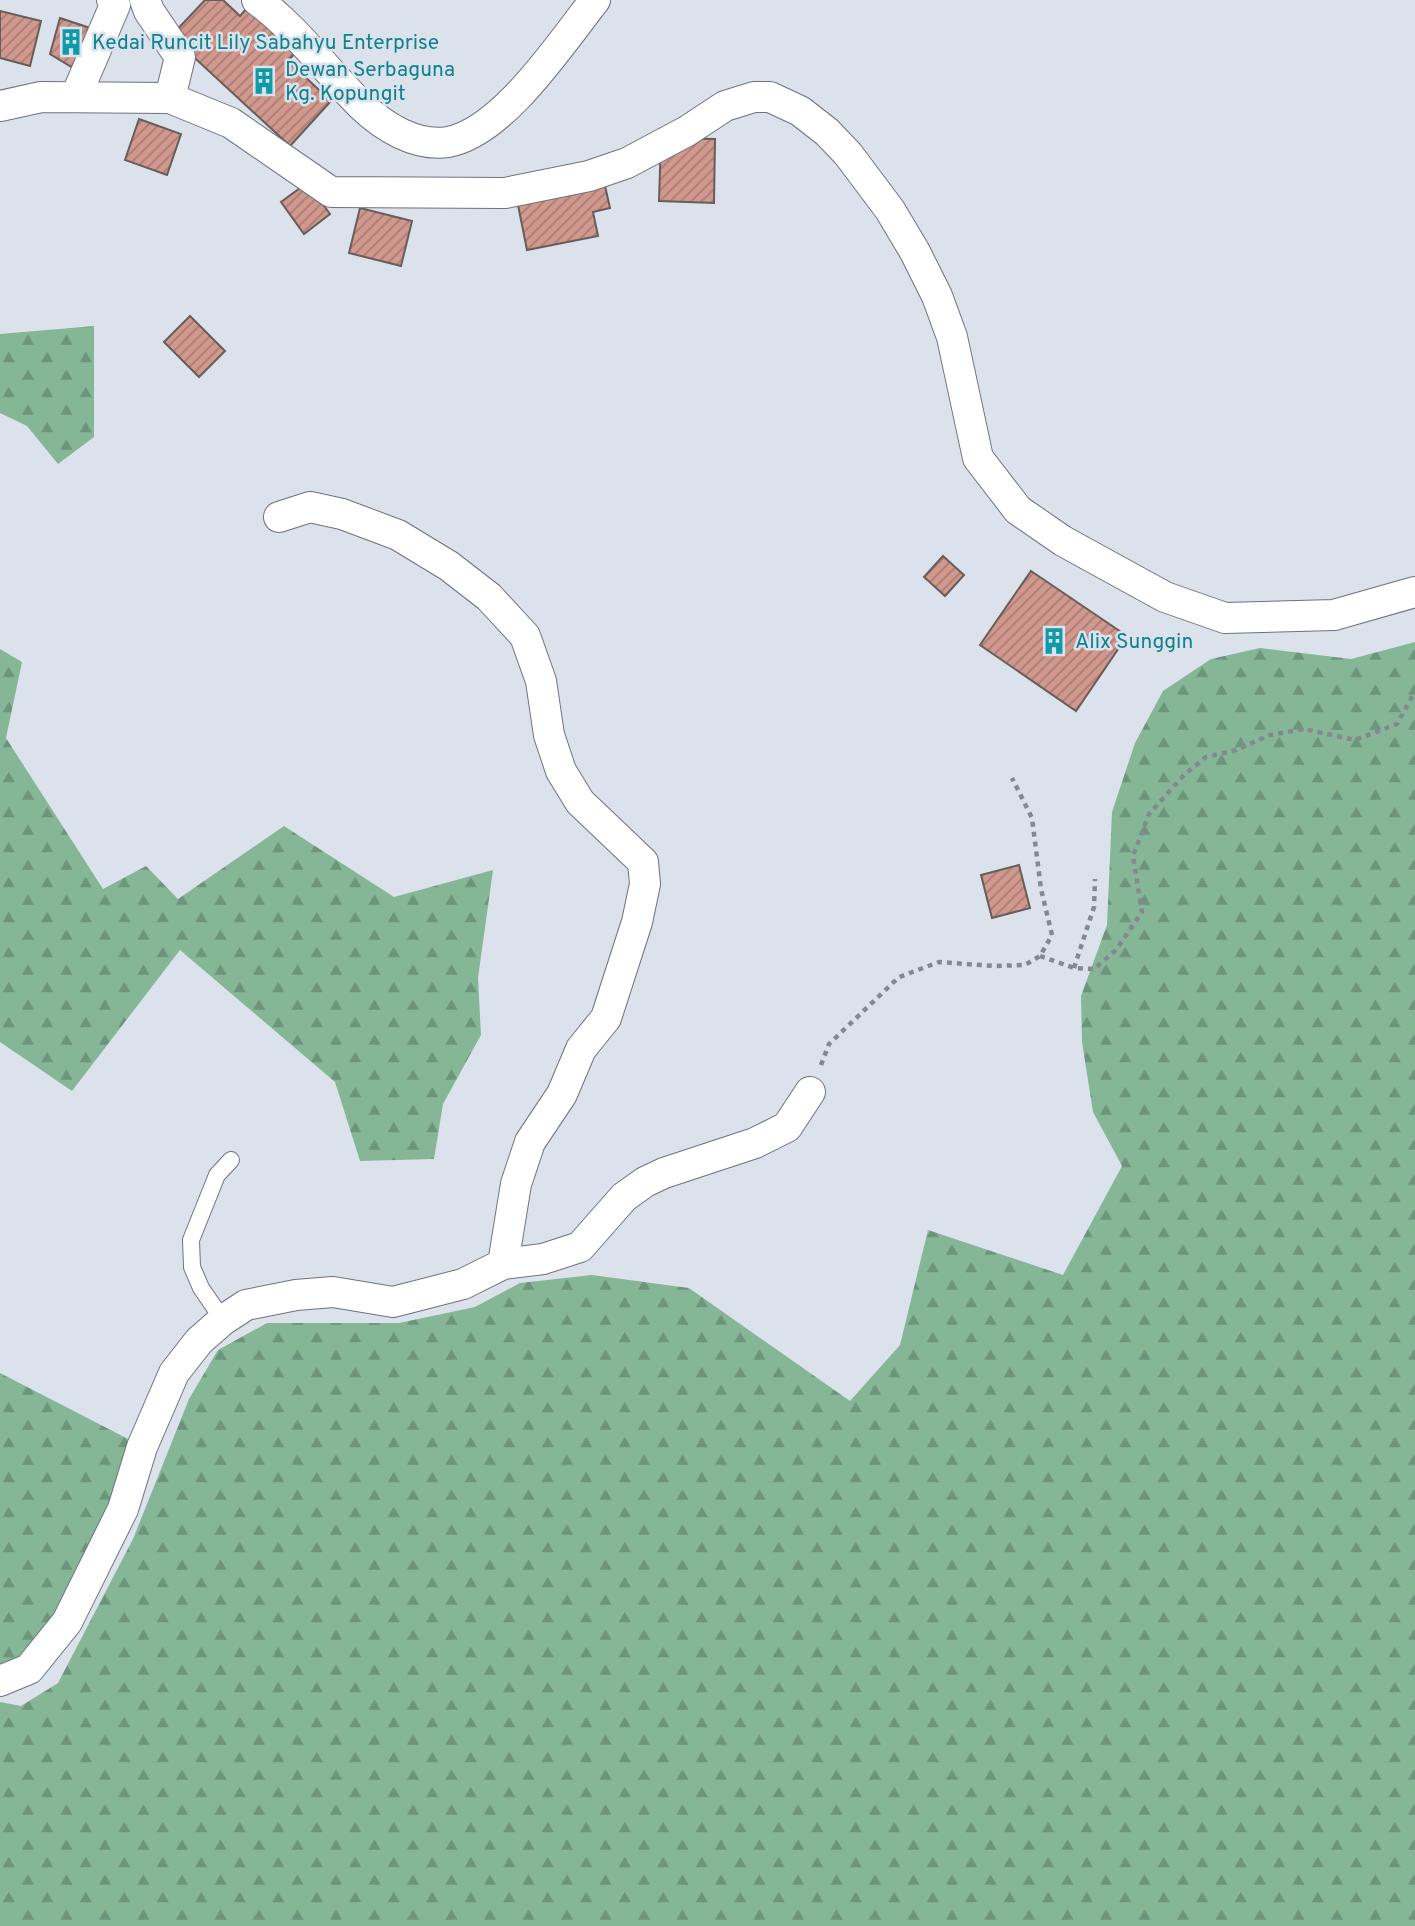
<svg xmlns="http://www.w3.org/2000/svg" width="1415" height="1926" font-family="Overpass,sans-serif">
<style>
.forest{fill:url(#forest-firs)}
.building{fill:url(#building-hatch);stroke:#675d5a;stroke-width:2}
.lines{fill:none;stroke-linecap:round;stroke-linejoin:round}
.lane-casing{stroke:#6d727b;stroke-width:18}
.street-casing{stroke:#6d727b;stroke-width:32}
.path{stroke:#85898f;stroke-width:4.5;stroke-dasharray:5 5;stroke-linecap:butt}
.lane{stroke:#fff;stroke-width:16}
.street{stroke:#fff;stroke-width:30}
.labels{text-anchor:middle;stroke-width:5;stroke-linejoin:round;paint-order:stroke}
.culture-label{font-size:21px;fill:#0d838f;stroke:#dce2eb;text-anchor:start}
</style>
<defs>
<pattern id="forest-firs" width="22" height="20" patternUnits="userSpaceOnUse" patternTransform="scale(1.75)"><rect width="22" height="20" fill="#85b797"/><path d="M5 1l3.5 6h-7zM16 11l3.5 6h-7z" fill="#6d957c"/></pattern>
<pattern id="building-hatch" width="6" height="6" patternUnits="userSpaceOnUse" patternTransform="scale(1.75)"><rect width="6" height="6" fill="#d1988d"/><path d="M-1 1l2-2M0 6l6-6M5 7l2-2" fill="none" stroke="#aa7c74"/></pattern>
</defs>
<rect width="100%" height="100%" fill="#dce2eb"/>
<!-- forest -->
<path class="forest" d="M94,326V437L58,464L27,426L0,413V334Z
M1415,642V1926H0V1702L21,1706L58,1683L133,1539L189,1399L218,1350L267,1323H399L475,1307L520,1283L592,1275L689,1288L850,1401L900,1345L928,1230L1063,1275L1122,1166L1093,1112L1082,1042L1081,996L1107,925L1112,812L1135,743L1163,691L1211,659L1260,648L1351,659Z
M0,649L22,662L6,738L103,889L146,866L178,899L284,826L394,897L493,870L478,978L481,1035L443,1104L434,1159L360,1161L335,1082L180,950L72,1091L0,1042Z
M0,1373L132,1441L112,1504L58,1614L21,1661L0,1670Z"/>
<!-- building -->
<path class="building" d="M205,0H223L240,16L248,7L296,52L288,61L331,101L290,146L171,36Z
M0,11L41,21L30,66L0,58Z
M60,18L93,29L78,71L50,54Z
M139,119L181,134L167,175L125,160Z
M661,138L715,139L714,203L659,201Z
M601,168L610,208L593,212L598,236L527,250L514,185Z
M307,183L330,214L304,234L281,202Z
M360,208L412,221L401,266L349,253Z
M190,316L225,351L199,377L164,342Z
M943,556L964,575L945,596L924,577Z
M1031,571L1127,636L1076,711L980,645Z
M1019,865L1030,908L992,918L981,875Z"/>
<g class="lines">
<defs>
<path id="lane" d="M223,1320L201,1288L192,1267L191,1240L217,1175L231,1160"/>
<path id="street" d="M145,0L149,11L180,57L170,98
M257,0C297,29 326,71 362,106C384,127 416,147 448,142C503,132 561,43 595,0
M76,96L115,5L112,0
M0,106L41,97L170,98L231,123L331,192L505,193L589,176L627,163L687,131L725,106L754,97H770L800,111L827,132L848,154L890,210L915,252L937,296L952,337L978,458L1018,510L1063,541L1165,597L1225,618L1334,615L1415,592
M279,517L310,507L342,514L398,535L449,566L489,597L525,636L541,681L549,735L561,771L580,802L643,862L645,884L637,922L606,1018L581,1049L562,1094L530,1142L516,1184L503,1264
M0,1681L29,1669L67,1622L123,1509L142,1447L174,1373L199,1341L223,1320L246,1305L296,1295L333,1292L393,1302L463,1284L503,1264L543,1259L580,1247L624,1197L645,1182L664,1173L755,1143L787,1127L810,1092"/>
</defs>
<!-- lane casing -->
<use href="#lane" class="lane-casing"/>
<!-- street casing -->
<use href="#street" class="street-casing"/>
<!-- path -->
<path class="path" d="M1040,956L1074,968L1094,969L1116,950L1142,912L1133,856L1149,814L1184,775L1206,757L1236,750L1270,735L1304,729L1355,740L1397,724L1413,695
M1074,968L1094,907L1095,879
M821,1065L829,1044L899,977L939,962L994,966L1025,965L1040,956L1052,935L1041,889L1032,818L1012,778"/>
<!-- lane -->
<use href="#lane" class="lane"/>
<!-- street -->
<use href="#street" class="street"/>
</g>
<!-- icons -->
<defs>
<symbol id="building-bare" viewBox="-9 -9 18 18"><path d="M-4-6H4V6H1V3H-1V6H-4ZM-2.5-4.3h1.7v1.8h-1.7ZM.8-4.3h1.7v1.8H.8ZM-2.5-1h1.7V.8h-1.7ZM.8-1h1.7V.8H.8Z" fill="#0f9aa8" stroke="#dce2eb" stroke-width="2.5" paint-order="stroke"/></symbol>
</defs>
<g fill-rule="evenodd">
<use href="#building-bare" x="52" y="23" width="38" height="38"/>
<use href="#building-bare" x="245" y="62" width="38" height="38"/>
<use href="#building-bare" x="1035" y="622" width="38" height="38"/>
</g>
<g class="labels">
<!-- culture labels -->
<g class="culture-label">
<text x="92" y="49">Kedai Runcit Lily Sabahyu Enterprise</text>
<text x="285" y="76">Dewan Serbaguna<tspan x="285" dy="24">Kg. Kopungit</tspan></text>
<text x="1075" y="648">Alix Sunggin</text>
</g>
</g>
</svg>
